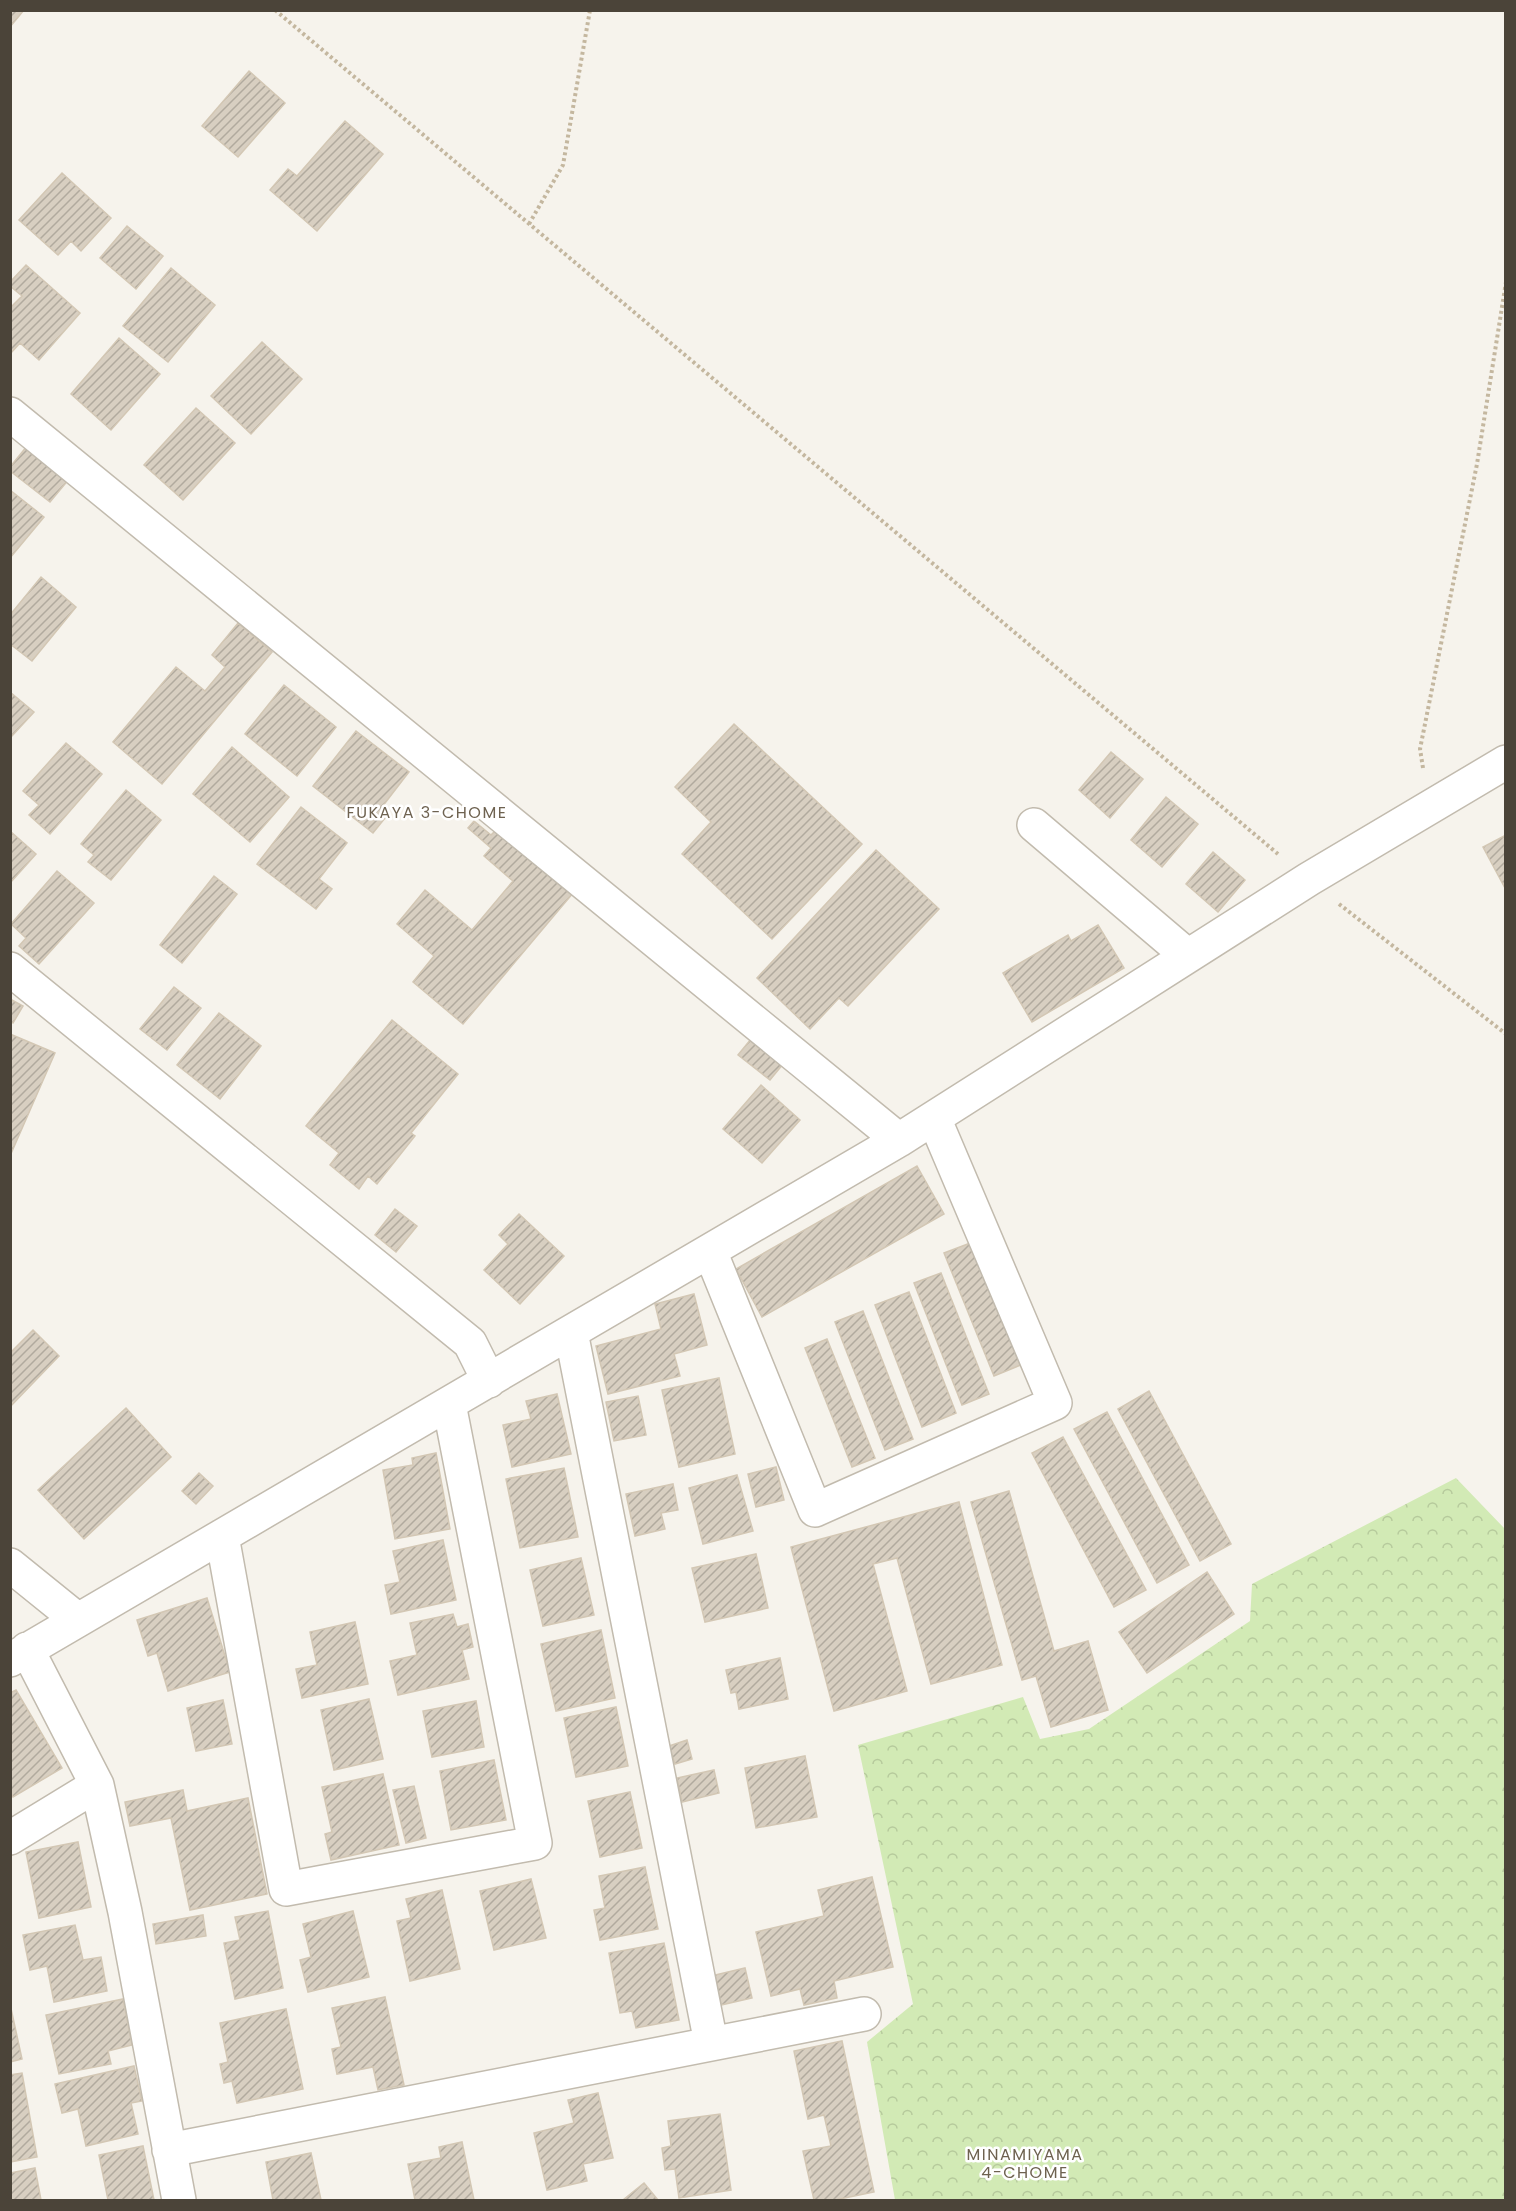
<svg xmlns="http://www.w3.org/2000/svg" width="1516" height="2211" font-family="Poppins,sans-serif">
<style>
.forest{fill:url(#forest-crowns)}
.building{fill:url(#building-hatch);stroke:#d3c7b4;stroke-width:1.5}
.lines{fill:none;stroke-linecap:round;stroke-linejoin:round}
.minor-casing{stroke:#c2bbae;stroke-width:36}
.path{stroke:#c4b79f;stroke-width:4;stroke-dasharray:3 3;stroke-linecap:butt}
.minor{stroke:#fff;stroke-width:33}
.labels{text-anchor:middle;stroke-width:5;stroke-linejoin:round;paint-order:stroke}
.neighbourhood-label{font-size:16px;letter-spacing:1.5px;fill:#6e6250;stroke:#fff}
</style>
<defs>
<pattern id="forest-crowns" width="20" height="18" patternUnits="userSpaceOnUse" patternTransform="scale(1.5)"><rect width="20" height="18" fill="#d2eab5"/><path d="M2 6a3 3 0 1 1 6 0M12 15a3 3 0 1 1 6 0" fill="none" stroke="#b6ca9c"/></pattern>
<pattern id="building-hatch" width="6" height="6" patternUnits="userSpaceOnUse" patternTransform="scale(1.5)"><rect width="6" height="6" fill="#d8cfc1"/><path d="M-1 1l2-2M0 6l6-6M5 7l2-2" fill="none" stroke="#b1aa9e"/></pattern>
</defs>
<rect width="100%" height="100%" fill="#f6f3ec"/>
<!-- forest -->
<path class="forest" d="M1456,1478L1505,1529V2200H895L867,2042L913,2004L858,1745L1023,1697L1040,1739L1089,1729L1250,1621L1252,1584Z"/>
<!-- building -->
<path class="building" d="M10,10H24L10,27Z
M249,71L285,103L238,157L202,126Z
M345,121L383,154L317,231L270,190L288,169L297,176Z
M62,173L111,218L81,251L71,241L58,255L19,220Z
M127,226L163,256L136,289L100,258Z
M26,265L80,313L39,360L20,343L10,354V308L22,296L10,286V282Z
M171,268L215,305L168,362L123,326Z
M119,338L160,374L111,430L71,394Z
M262,342L302,379L251,434L211,396Z
M196,408L235,443L183,500L144,465Z
M27,446L69,479L50,502L10,471V467Z
M10,490L44,517L10,558Z
M41,577L76,607L32,661L10,644V615Z
M238,623L272,652L162,784L113,742L176,667L205,691L225,667L212,655Z
M284,685L336,727L297,776L245,734Z
M10,692L34,712L10,738Z
M734,724L862,844L772,939L682,854L711,822L675,787Z
M356,731L409,772L382,807L389,813L373,833L313,786Z
M66,743L102,774L50,834L29,815L39,805L23,791Z
M232,747L289,797L250,842L193,794Z
M1111,752L1143,779L1110,818L1079,790Z
M126,790L161,820L111,880L88,862L94,855L81,844Z
M1166,797L1198,824L1162,867L1131,840Z
M301,807L347,843L319,879L332,889L316,909L257,864Z
M474,821L491,835L497,829L573,893L463,1024L413,982L434,956L397,924L425,890L472,930L513,881L484,856L491,848L468,828Z
M10,831L36,854L10,883Z
M1506,835V890L1483,847Z
M876,850L939,909L848,1006L839,998L810,1029L757,978Z
M1213,852L1245,880L1218,912L1186,884Z
M57,871L94,903L39,964L19,946L26,938L11,924Z
M214,876L237,894L182,963L160,945Z
M1098,925L1124,968L1032,1022L1003,973L1068,935L1071,941Z
M174,987L201,1008L167,1050L140,1029Z
M10,999L23,1006L13,1023L10,1021Z
M219,1013L261,1046L220,1099L177,1065Z
M392,1020L458,1074L411,1133L415,1136L377,1184L368,1176L359,1189L330,1165L339,1153L306,1126Z
M10,1034L55,1053L10,1156Z
M751,1039L783,1064L770,1080L738,1055Z
M761,1085L800,1120L762,1163L723,1129Z
M917,1166L944,1214L762,1317L736,1269Z
M395,1209L417,1226L396,1252L375,1235Z
M519,1214L564,1256L520,1304L484,1270L508,1244L499,1235Z
M973,1242L1023,1364L994,1376L944,1253Z
M941,1273L989,1394L962,1405L914,1283Z
M909,1292L956,1413L922,1427L875,1305Z
M694,1294L707,1345L674,1354L680,1376L608,1394L596,1346L661,1329L655,1304Z
M863,1311L913,1439L885,1450L835,1322Z
M33,1330L59,1356L10,1407V1353Z
M827,1339L875,1458L852,1467L805,1348Z
M719,1378L735,1454L679,1467L662,1390Z
M1149,1391L1231,1544L1200,1561L1118,1409Z
M557,1394L571,1454L512,1467L503,1425L531,1419L526,1401Z
M638,1396L646,1435L614,1441L606,1402Z
M126,1408L171,1457L84,1539L38,1490Z
M1107,1412L1189,1565L1157,1583L1074,1429Z
M1063,1437L1146,1590L1114,1607L1032,1453Z
M436,1453L450,1529L395,1539L383,1470L413,1465L412,1458Z
M776,1467L784,1500L756,1507L748,1474Z
M564,1468L578,1537L520,1548L506,1479Z
M199,1473L213,1486L196,1504L182,1491Z
M737,1475L753,1531L703,1544L689,1488Z
M673,1484L678,1510L661,1513L665,1529L635,1536L626,1494Z
M1009,1491L1054,1651L1088,1641L1108,1710L1051,1727L1036,1676L1022,1680L971,1502Z
M959,1502L1002,1665L931,1684L897,1558L873,1564L907,1691L834,1711L791,1547Z
M443,1540L456,1600L391,1614L385,1585L400,1582L393,1551Z
M756,1554L768,1608L705,1622L692,1568Z
M581,1558L594,1615L543,1626L530,1570Z
M1207,1572L1234,1614L1147,1673L1119,1632Z
M207,1598L230,1672L168,1691L157,1653L148,1656L137,1620Z
M453,1614L457,1627L468,1624L473,1647L462,1650L469,1679L398,1695L390,1661L417,1655L410,1623Z
M355,1622L368,1684L302,1698L296,1669L317,1665L310,1632Z
M601,1630L615,1698L556,1711L541,1644Z
M780,1658L788,1699L739,1709L736,1692L731,1693L726,1670Z
M16,1690L62,1768L13,1797L10,1792V1693Z
M369,1699L383,1759L334,1770L321,1710Z
M223,1700L232,1744L196,1751L187,1708Z
M476,1701L484,1747L432,1757L423,1711Z
M616,1707L628,1766L576,1777L564,1718Z
M687,1740L692,1759L675,1764L669,1746Z
M805,1756L817,1817L756,1828L745,1768Z
M494,1760L506,1820L451,1830L440,1771Z
M714,1770L719,1793L682,1802L677,1778Z
M383,1774L399,1845L331,1860L325,1834L332,1832L322,1787Z
M414,1786L426,1838L406,1843L393,1790Z
M183,1790L187,1811L248,1798L267,1894L190,1910L171,1818L130,1826L125,1802Z
M630,1792L642,1848L600,1857L588,1801Z
M78,1842L91,1907L39,1918L26,1852Z
M645,1867L658,1929L600,1940L594,1910L605,1908L599,1876Z
M872,1877L893,1967L834,1981L837,1998L804,2005L800,1989L771,1996L756,1932L824,1916L818,1890Z
M531,1879L546,1938L494,1950L480,1891Z
M442,1890L460,1969L410,1981L397,1921L411,1918L406,1899Z
M268,1911L283,1988L235,1999L224,1943L240,1940L235,1917Z
M353,1911L369,1977L308,1992L300,1960L311,1957L303,1924Z
M203,1915L206,1936L156,1944L153,1924Z
M75,1925L83,1960L101,1957L107,1991L54,2002L47,1966L30,1970L23,1935Z
M664,1943L679,2020L636,2028L632,2011L620,2013L609,1953Z
M745,1968L752,1998L721,2005L715,1975Z
M385,1997L404,2085L378,2090L373,2067L337,2074L332,2049L341,2047L332,2008Z
M123,1999L132,2045L108,2051L111,2064L59,2074L46,2015Z
M10,2004L22,2059L10,2062Z
M286,2009L303,2089L237,2103L232,2081L224,2083L220,2064L228,2062L220,2023Z
M842,2041L874,2192L835,2200H814L803,2151L831,2146L824,2115L808,2119L794,2051Z
M134,2066L142,2101L131,2103L138,2134L86,2146L78,2109L62,2113L55,2084Z
M22,2073L37,2157L10,2162V2075Z
M598,2093L613,2158L583,2164L587,2181L547,2190L534,2133L574,2123L568,2100Z
M720,2114L731,2190L679,2198L675,2169L665,2170L662,2148L671,2146L668,2121Z
M462,2142L474,2200H415L408,2164L441,2158L439,2147Z
M143,2146L154,2200H108L99,2155Z
M311,2153L321,2200H273L266,2162Z
M35,2168L41,2200H10V2173Z
M644,2183L658,2200H623Z"/>
<g class="lines">
<defs>
<path id="minor" d="M10,414L899,1140
M1034,825L1188,956
M10,969L470,1343L489,1381
M710,1251L815,1510L1055,1403L934,1118
M571,1332L711,2043
M222,1536L286,1889L535,1843L449,1404
M10,1565L78,1620
M27,1649L97,1785L125,1912L179,2200
M10,1660L899,1140L1309,879L1506,762
M10,1838L97,1785
M169,2150L864,2014"/>
</defs>
<!-- minor casing -->
<use href="#minor" class="minor-casing"/>
<!-- path -->
<path class="path" d="M275,10L1278,854
M529,224L563,165L590,10
M1423,768L1420,749L1477,464L1506,282
M1339,904L1506,1034"/>
<!-- minor -->
<use href="#minor" class="minor"/>
</g>
<g class="labels">
<!-- neighbourhood labels -->
<g class="neighbourhood-label">
<text x="427" y="818">FUKAYA 3-CHOME</text>
<text x="1025" y="2160">MINAMIYAMA<tspan x="1025" dy="18">4-CHOME</tspan></text>
</g>
</g>
<!-- border -->
<rect width="1516" height="2211" fill="none" stroke="#4b4439" stroke-width="24"/>
</svg>
